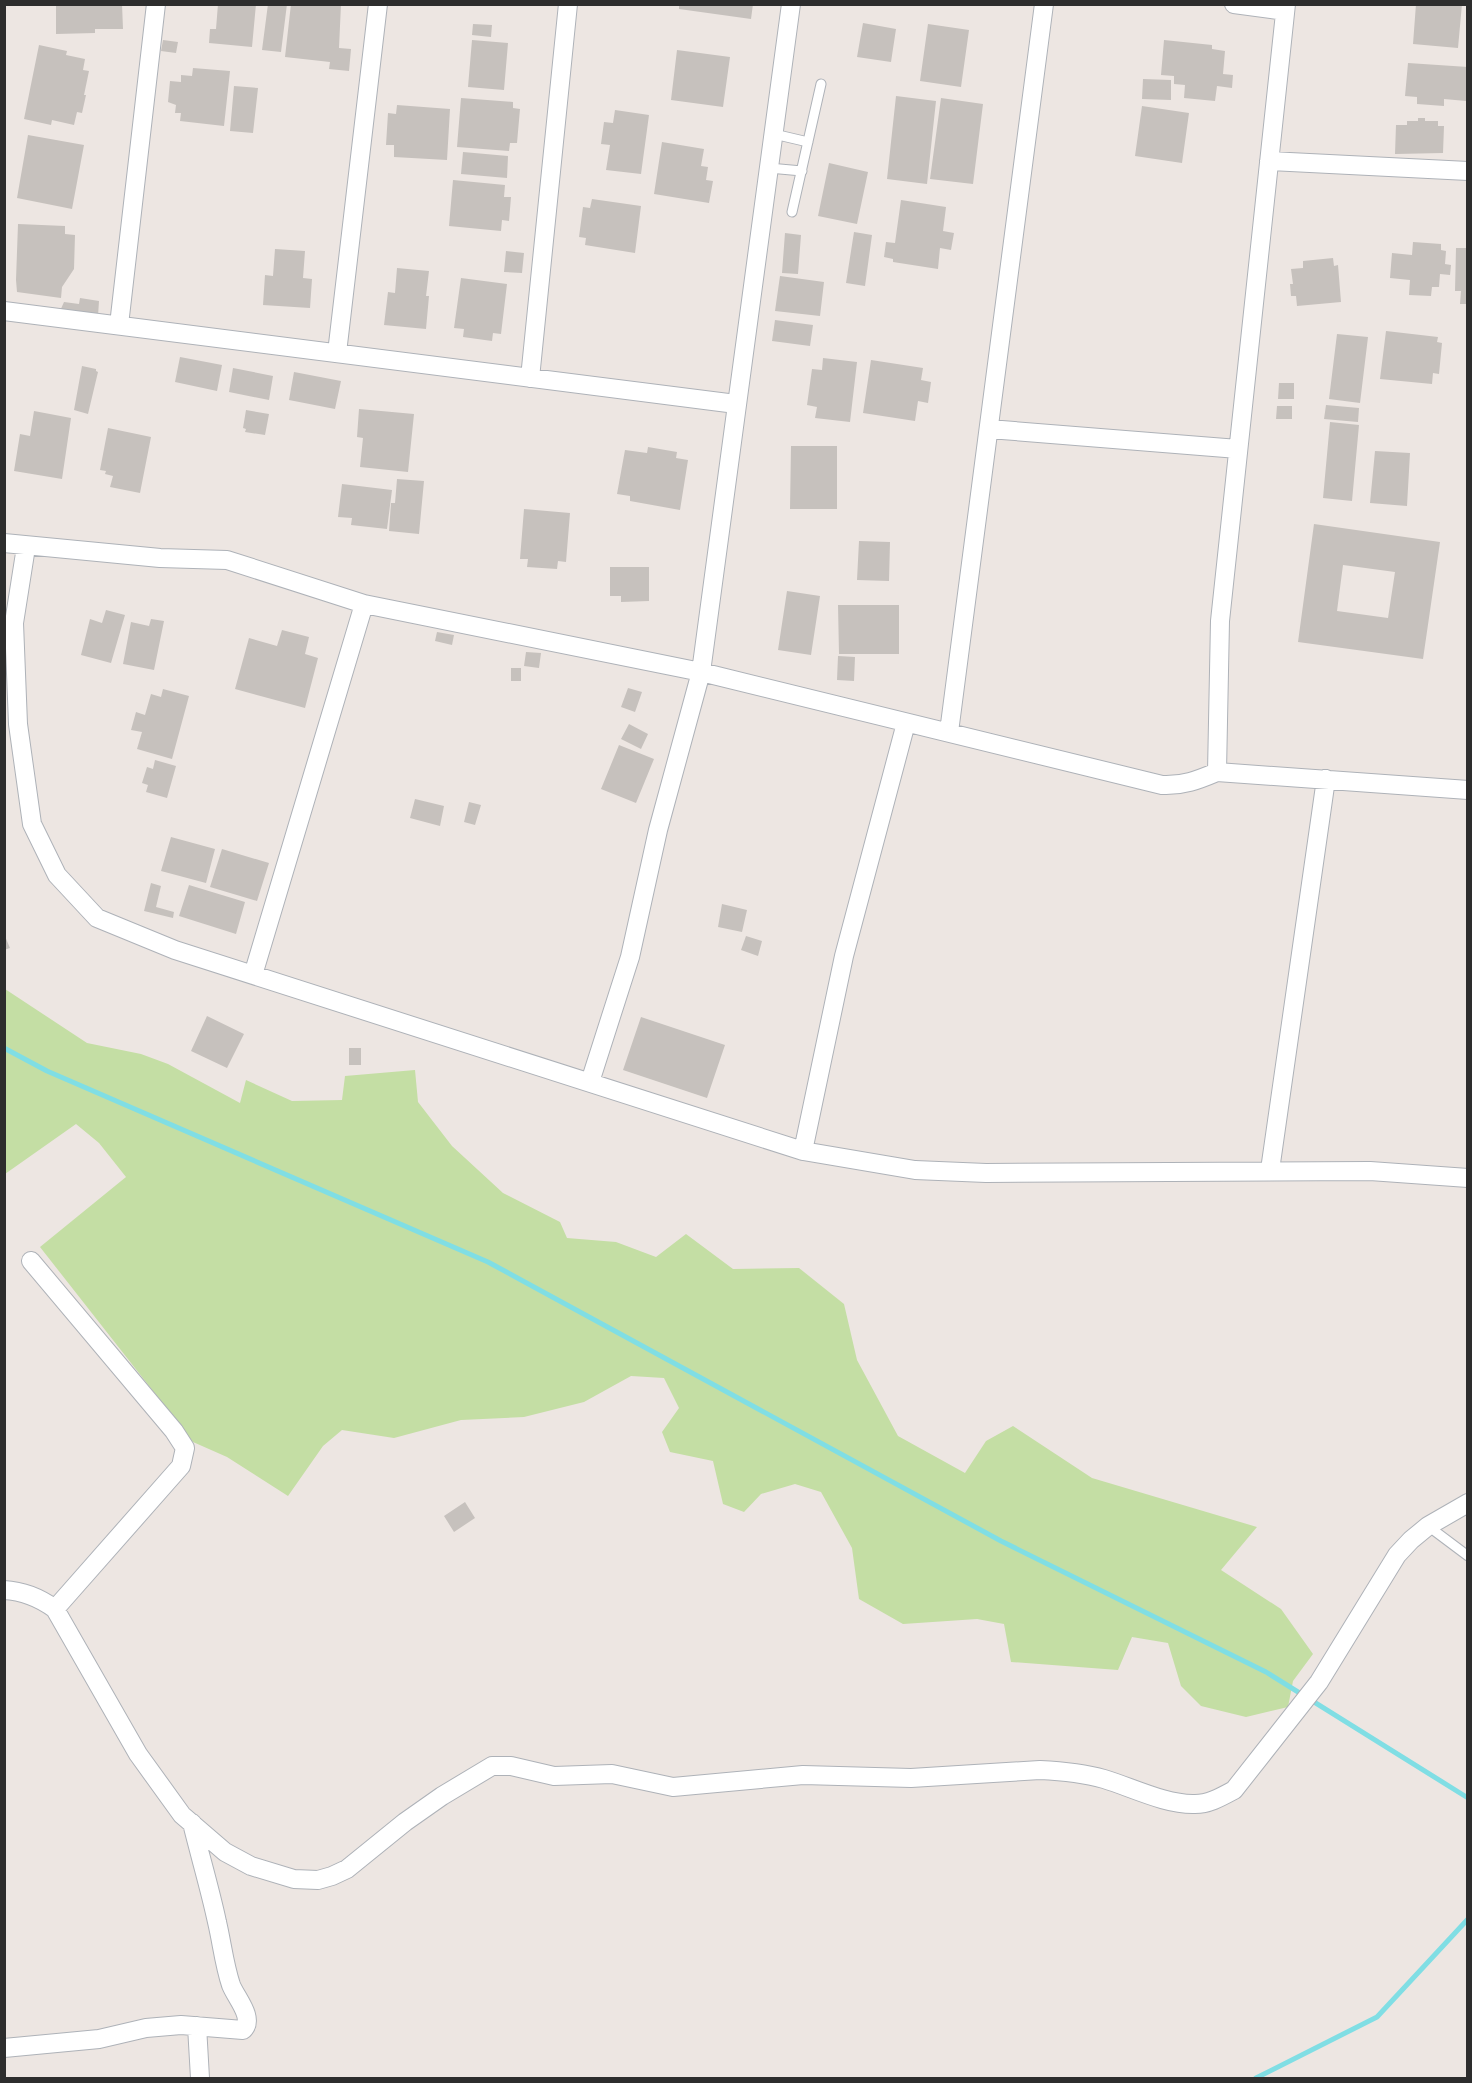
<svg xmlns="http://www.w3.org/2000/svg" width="1472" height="2083" font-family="Inter,sans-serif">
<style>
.green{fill:#c4dea4}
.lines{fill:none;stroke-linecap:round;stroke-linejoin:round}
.stream{stroke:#80dee4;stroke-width:5}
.building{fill:#c6c1bd;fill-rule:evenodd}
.lane-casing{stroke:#aeb2b8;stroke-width:11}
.street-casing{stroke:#aeb2b8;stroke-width:20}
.lane{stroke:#fff;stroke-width:9}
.street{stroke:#fff;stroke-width:18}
</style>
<rect width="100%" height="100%" fill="#ede6e2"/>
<!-- green -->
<path class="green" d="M5,989L87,1043L141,1054L168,1064L240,1103L246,1080L292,1101L342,1100L345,1076L415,1070L418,1102L452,1146L503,1193L560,1222L567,1238L616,1242L656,1257L686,1234L733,1269L799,1268L844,1304L857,1360L898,1436L965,1473L986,1441L1013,1426L1092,1478L1257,1527L1221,1570L1281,1609L1313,1654L1293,1681L1288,1707L1246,1717L1201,1706L1181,1686L1168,1643L1132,1637L1118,1670L1011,1662L1004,1624L977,1619L903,1624L859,1599L852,1548L821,1492L795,1484L761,1494L744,1512L723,1504L713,1461L670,1452L662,1432L679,1408L664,1378L631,1376L584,1402L524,1417L461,1420L394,1438L342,1430L323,1446L288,1496L227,1457L193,1442L40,1247L126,1177L99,1143L76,1124L5,1174Z"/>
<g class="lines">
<!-- stream -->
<path class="stream" d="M4,1048L47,1071L488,1262L1001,1541L1266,1672L1468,1798
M1256,2078L1377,2017L1468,1919"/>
</g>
<!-- building -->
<path class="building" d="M56,4H122L123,29H95V33L56,34Z
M218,4H256L252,47L209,43L210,29H216Z
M268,4H287L281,52L262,50Z
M291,4H341L339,48L351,49L349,71L329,69L330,62L285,57Z
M679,4H753L751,19L679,9Z
M1416,4H1462L1458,48L1413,44Z
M863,23L896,29L891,62L857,57Z
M473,24L492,25L491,37L472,35Z
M928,24L969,30L961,87L920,81Z
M163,40L178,42L176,53L161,51Z
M472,40L508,43L504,90L468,87Z
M1164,40L1212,45V49L1225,51L1223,74L1233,75L1232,88L1217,86L1215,101L1184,98L1185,85L1174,84V76L1161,75Z
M39,45L67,51L66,55L85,59L83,70L89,71L84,95H86L82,113L77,112L74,125L52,120L51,125L24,119Z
M677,50L730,57L723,107L671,100Z
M1408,63L1468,67L1466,101L1444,99V106L1417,104V97L1405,96Z
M193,68L230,71L224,126L180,121L181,113H175L176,105L168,102L170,81L181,82V75L192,76Z
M1143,79L1171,80V100L1142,99Z
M234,86L258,88L253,133L230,131Z
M896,96L936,101L927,184L887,179Z
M461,98L513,102V108L520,109L517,143H510L509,151L457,147Z
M941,98L983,104L973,184L930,179Z
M397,105L450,109L447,160L394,157V145H386L388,113L396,114Z
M1142,106L1189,113L1182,163L1135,156Z
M615,110L649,115L641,174L606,170L610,145L601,144L604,122L613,123Z
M1418,118H1425V121H1438V126H1444L1443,153L1395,154L1396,125H1407V121H1418Z
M28,135L84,145L72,209L17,198Z
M662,142L704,149L701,166L708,167L706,180L713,181L709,203L654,194Z
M463,152L508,156L507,178L461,174Z
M829,163L868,172L857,224L818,216Z
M453,180L505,185L504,197H511L509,221L502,220L501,231L449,226Z
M592,199L641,206L635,253L585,245L586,238L579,237L583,207L590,208Z
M901,200L946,207L943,231L954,233L951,250L940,248L938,269L893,262V259L884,257L886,242L895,243Z
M18,224L65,226V234L75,235L74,269L62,287L61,298L17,292L16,280Z
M854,232L872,235L865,286L846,283Z
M785,233L801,235L798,274L782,273Z
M1413,242L1441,244V250L1446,251L1445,264L1451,265L1450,275L1440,274L1439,287H1432L1431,296L1409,295L1410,280L1390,278L1392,253L1412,255Z
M1456,248H1468V304H1460L1461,291H1455Z
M275,249L305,251L303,278L312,279L310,308L263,305L265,275L273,276Z
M506,251L524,253L522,273L504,272Z
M1333,258L1334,266L1338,265L1341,302L1297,306L1296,296H1291L1290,284H1293L1291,269L1303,268V261Z
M397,268L429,271L426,296H429L426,329L384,325L388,292L395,293Z
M780,276L824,282L820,316L775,311Z
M461,278L507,284L501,334L493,333L492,341L463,337L464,329L454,328Z
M80,298L99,301L98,316L60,311L64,302L79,304Z
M775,320L813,325L810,346L772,341Z
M1386,331L1438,337L1437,342L1442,343L1439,374L1433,373L1432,384L1380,379Z
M1337,334L1368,337L1360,403L1329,399Z
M180,357L222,365L217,391L175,382Z
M823,358L857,362L850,422L815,418L817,407L807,405L812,369L822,370Z
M871,360L923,368L921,380L931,382L928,403L918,401L915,421L863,413Z
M82,366L96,369V371L98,372L88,414L74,410Z
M233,368L273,376L269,400L229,392Z
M294,372L341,381L335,409L289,400Z
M1279,383H1294V399H1278Z
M1326,405L1359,408L1358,422L1324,419Z
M1277,406H1292V419H1276Z
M359,409L414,414L408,472L360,467L363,438L357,437Z
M246,410L269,414L265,435L245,432L246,429L243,428Z
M34,411L71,418L62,479L14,471L20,434L30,436Z
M1330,422L1359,425L1352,501L1323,498Z
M108,428L151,437L140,493L110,487L113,476L105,474L106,471L100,470Z
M791,446H837V509H790Z
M648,447L677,452L676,458L688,460L680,510L630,501V496L617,494L625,450L647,453Z
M1375,451L1410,453L1407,506L1370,503Z
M397,479L424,481L419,534L389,531L391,503H395Z
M342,484L392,490L387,529L351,525L352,518L338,517Z
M524,509L570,513L566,562L558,561L557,569L527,567L528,559H520Z
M1314,524L1440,542L1423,659L1298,642ZM1343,565L1395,572L1388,618L1337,611Z
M859,541L890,542L889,581L857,580Z
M610,567H649V601L621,602V596H610Z
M787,591L820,596L811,655L778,650Z
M838,605H899V654H839Z
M106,610L125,615L111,663L81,655L90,619L102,623Z
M151,619L164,621L154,670L123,664L131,622L149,626Z
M282,630L309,637L305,654L318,658L305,708L235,689L249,638L277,646Z
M437,632L454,635L452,645L435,641Z
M526,652L541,653L539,668L524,666Z
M838,656L855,657L854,681L837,680Z
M511,668H521V681H511Z
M628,688L642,692L635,712L621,707Z
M163,689L189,696L172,759L137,749L142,732L131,730L136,712L145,715L151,694L161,697Z
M629,724L648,734L641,749L621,739Z
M619,745L654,759L636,803L601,789Z
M155,760L176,766L167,798L146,792L148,785L142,783L147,767L153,769Z
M415,799L444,806L440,826L410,818Z
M469,802L481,805L475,825L464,822Z
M171,837L215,849L206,883L161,871Z
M222,849L269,863L257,901L210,887Z
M151,883L161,886L156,907L174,912L173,918L144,911Z
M189,885L245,902L236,934L179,916Z
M722,904L747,910L742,932L718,927Z
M4,934L10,948L4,950Z
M746,936L762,941L758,956L741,950Z
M207,1016L244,1034L227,1068L191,1051Z
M641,1017L725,1045L707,1098L623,1070Z
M349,1048H361V1065H349Z
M465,1502L475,1518L454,1532L444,1516Z"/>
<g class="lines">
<defs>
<path id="lane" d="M774,134L808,142
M769,168L802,171
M792,212L821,84
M1428,1526L1468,1556"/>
<path id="street" d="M1234,4L1285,11
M1269,161L1468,171
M4,311L736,404
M119,325L156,4
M337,353L378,4
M530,378L568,4
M989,429L1238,449
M4,543L160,558L227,560L364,604L701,672L1162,785C1183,786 1198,780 1217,772L1468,790
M26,547L14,623L18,724L32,824L57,875L97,918L175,950L803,1151L915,1170L986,1173L1370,1171L1468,1178
M949,732L1044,4
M1217,772L1220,621L1286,4
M253,975L364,604
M590,1082L630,957L658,830L701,672L791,4
M803,1151L844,956L906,723
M1270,1170L1326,779
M31,1261L174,1431L185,1448L181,1466L55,1609
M4,1590C23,1591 40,1598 55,1609L138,1754L182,1815L225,1852L251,1866L294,1879L318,1880L332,1876L347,1869L405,1822L442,1796L492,1766H511L554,1776L612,1774L673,1787L803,1775L911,1778L1040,1770C1062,1771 1083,1773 1104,1779C1131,1787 1166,1805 1195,1804C1209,1804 1221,1797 1234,1790L1319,1682L1397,1555L1411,1540L1428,1526L1468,1503
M197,2026L200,2078
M4,2048L99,2039L146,2028L181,2025L243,2030C255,2018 236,1998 231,1985C224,1964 222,1943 217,1922C210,1889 200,1856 192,1823"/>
</defs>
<!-- lane casing -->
<use href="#lane" class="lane-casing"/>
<!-- street casing -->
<use href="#street" class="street-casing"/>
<!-- lane -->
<use href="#lane" class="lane"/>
<!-- street -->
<use href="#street" class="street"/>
</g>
<!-- border -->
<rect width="1472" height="2083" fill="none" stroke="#2d2d2d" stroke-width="12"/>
</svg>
